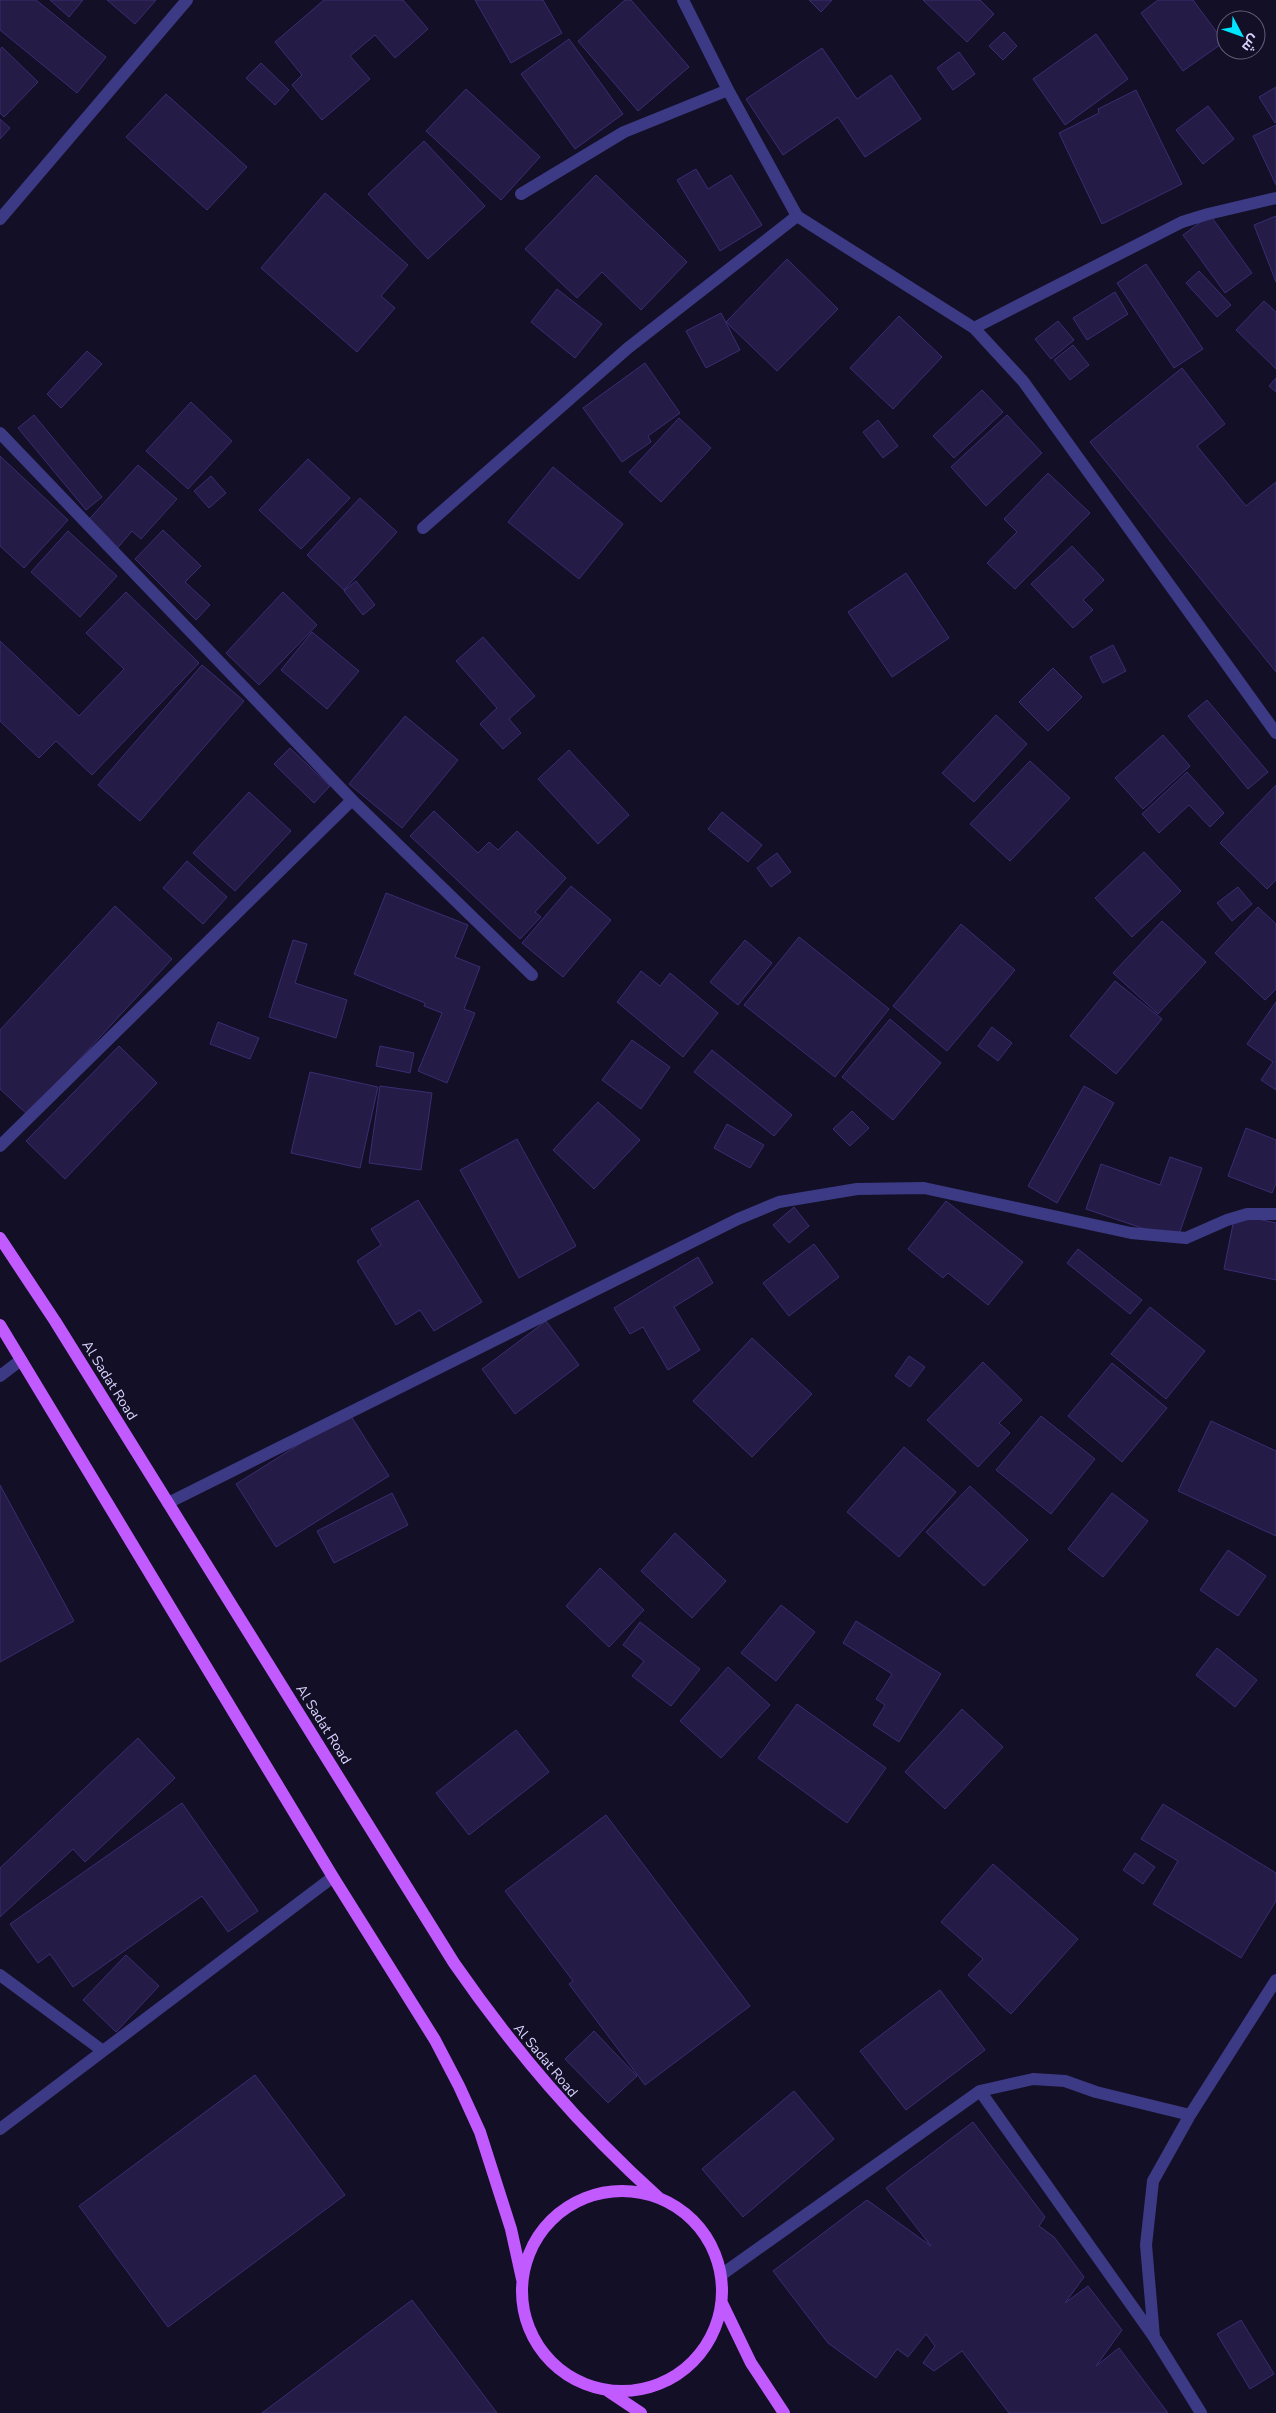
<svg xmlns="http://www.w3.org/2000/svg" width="1276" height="2413" font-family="'Nunito Sans',Cairo,sans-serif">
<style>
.building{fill:#241b47;stroke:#3b2d73}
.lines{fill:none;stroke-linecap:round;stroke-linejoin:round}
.minor{stroke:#3d3a85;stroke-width:12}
.major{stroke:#c25bff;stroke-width:12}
.labels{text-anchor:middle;stroke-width:4;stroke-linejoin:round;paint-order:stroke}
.street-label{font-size:14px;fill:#d9d4ff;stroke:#130f26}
</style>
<rect width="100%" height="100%" fill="#130f26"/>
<!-- building -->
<path class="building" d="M0,0H36L106,57L77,93L0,30Z
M50,0H83L69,17Z
M107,0H156L135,24Z
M324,0H403L428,29L395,58L375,35L350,56L370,79L322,120L292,85L302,75L275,42Z
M475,0H543L562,33L511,63Z
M625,0H631L689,67L638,111L578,41Z
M809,0H832L821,12Z
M923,0H980L994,14L967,42Z
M1158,0H1193L1224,42L1183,71L1141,13Z
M1004,32L1017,46L1003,60L989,46Z
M1096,34L1128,79L1065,125L1033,79Z
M569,39L623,114L575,149L521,74Z
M2,47L38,82L4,117L0,113V50Z
M822,48L857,99L891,75L921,119L865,157L838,117L783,155L746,99Z
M959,52L975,74L953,90L937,68Z
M261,63L289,90L275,105L246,78Z
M1276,87V122L1275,123L1259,97Z
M466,89L540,157L501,200L426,131Z
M1136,90L1182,184L1102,224L1059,133L1099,113L1098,109Z
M166,94L247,167L207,210L126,137Z
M1208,106L1234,139L1203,164L1176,130Z
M0,119L10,128L0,139Z
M1276,125V185L1253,136Z
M424,141L485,206L428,259L368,194Z
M696,169L708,189L731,175L762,225L720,251L677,180Z
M596,175L687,262L641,310L602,272L577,298L525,249Z
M325,193L408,265L381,296L395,308L357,352L261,268Z
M1210,215L1252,273L1225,293L1183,235Z
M1276,216V282L1254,225Z
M787,259L838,309L777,371L726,322Z
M1146,264L1203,349L1174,368L1117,283Z
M1199,271L1231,305L1217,317L1186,283Z
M557,289L602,324L575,358L531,322Z
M1115,292L1128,314L1087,340L1073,318Z
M1264,301L1276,312V369L1236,330Z
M721,313L740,350L706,368L686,331Z
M899,316L942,357L893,409L850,368Z
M1058,321L1074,340L1051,359L1035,339Z
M1073,345L1089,365L1070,380L1054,360Z
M87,351L102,364L61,408L47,394Z
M645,363L680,413L648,436L651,442L622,462L583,408Z
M1182,368L1225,424L1197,446L1246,506L1276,482V672L1090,442Z
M1276,378V392L1269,386Z
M982,390L1003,412L954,458L933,436Z
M191,402L232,441L188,489L146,451Z
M34,415L102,497L86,510L18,428Z
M1007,415L1042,453L986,506L951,467Z
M679,418L711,448L661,502L629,472Z
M878,420L898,446L883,458L863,432Z
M0,456L68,520L24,568L0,546Z
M308,459L350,498L301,549L259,510Z
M138,465L177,499L141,539L132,531L114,552L84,525Z
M553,467L623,524L579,579L508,522Z
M1048,473L1090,513L1015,589L987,563L1017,532L1004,519Z
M211,476L226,493L209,508L194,491Z
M360,498L397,532L344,590L307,555Z
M163,530L201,566L185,582L210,605L196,620L135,559Z
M68,531L117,576L80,617L31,572Z
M1072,546L1104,580L1083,600L1093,610L1073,628L1031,584Z
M906,573L949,638L892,677L848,612Z
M356,581L375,605L363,615L344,591Z
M126,592L199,663L92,775L56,741L39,758L0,721V641L79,716L124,669L86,633Z
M283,592L317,625L259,685L226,653Z
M312,632L359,671L327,709L281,670Z
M483,637L535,696L509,719L521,733L503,749L480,724L497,708L456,661Z
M1113,645L1126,671L1103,683L1090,657Z
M202,665L244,701L140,821L98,785Z
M1053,668L1082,697L1048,731L1019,702Z
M1207,700L1268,772L1248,789L1188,716Z
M996,715L1027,744L974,802L942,773Z
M405,716L458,760L402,828L349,784Z
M1163,735L1190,766L1143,809L1115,778Z
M290,748L330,786L314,803L274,764Z
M569,750L629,815L598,844L538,779Z
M1030,761L1070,798L1010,861L970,824Z
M1187,772L1224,813L1210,827L1189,805L1159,833L1142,814Z
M1276,785V880L1267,889L1220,843Z
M249,792L291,831L235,891L193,853Z
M434,811L478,853L489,842L498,850L517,831L566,878L535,912L541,917L520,939L410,836Z
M722,812L762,845L748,862L708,829Z
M1144,852L1181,891L1132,937L1095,898Z
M777,853L791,872L771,887L757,868Z
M187,861L227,897L203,924L163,888Z
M571,886L611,920L563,977L522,943Z
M1238,887L1252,904L1232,921L1217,903Z
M386,893L468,925L455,957L480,967L464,1009L475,1013L447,1083L418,1071L442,1013L424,1006L425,1003L354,974Z
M115,906L172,959L28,1115L0,1089V1030Z
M1258,907L1276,924V989L1265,1000L1215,953Z
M1162,921L1206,962L1158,1014L1113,973Z
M961,924L1015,970L947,1051L893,1006Z
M799,937L889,1009L835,1077L744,1005Z
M293,940L307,944L295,983L347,1000L336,1038L269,1017Z
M745,940L772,963L738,1005L710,982Z
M641,971L660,986L670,973L718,1013L683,1057L617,1002Z
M1115,981L1162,1019L1116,1074L1070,1036Z
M1276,1002V1090L1261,1080L1273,1062L1247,1044Z
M890,1019L941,1063L893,1120L842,1077Z
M218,1022L259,1038L250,1059L210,1044Z
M992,1027L1012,1043L998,1061L978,1046Z
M632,1040L670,1067L641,1109L602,1080Z
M119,1046L157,1083L65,1179L26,1141Z
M380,1046L414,1053L410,1073L376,1066Z
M712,1050L792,1115L774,1136L694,1072Z
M310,1072L378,1087L360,1168L291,1153Z
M380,1086L432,1093L421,1170L369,1163Z
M1084,1086L1114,1103L1057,1203L1028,1186Z
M598,1102L640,1140L594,1189L553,1150Z
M852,1111L869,1128L850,1146L833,1129Z
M727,1124L764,1145L750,1168L714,1148Z
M1246,1128L1276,1140V1183L1272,1193L1228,1176Z
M517,1139L576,1246L519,1278L460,1170Z
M1170,1157L1202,1168L1177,1240L1086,1209L1101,1164L1160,1185Z
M418,1200L482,1302L434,1331L420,1310L396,1325L357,1261L381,1245L371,1229Z
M946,1201L1023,1262L988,1305L948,1273L943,1278L908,1249Z
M794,1207L809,1226L789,1243L773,1225Z
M1235,1214L1276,1223V1280L1224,1269Z
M814,1244L839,1277L789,1316L763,1283Z
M1078,1249L1142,1300L1130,1314L1067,1263Z
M698,1257L713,1283L674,1307L700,1350L668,1370L643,1327L630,1334L614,1308Z
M1150,1307L1205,1351L1166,1399L1111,1354Z
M546,1321L579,1365L515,1414L482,1369Z
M752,1338L812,1394L752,1457L693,1401Z
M909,1356L925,1367L910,1387L895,1376Z
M983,1362L1022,1400L999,1423L1010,1433L978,1467L927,1420Z
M1112,1363L1167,1408L1122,1462L1068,1416Z
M349,1413L389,1476L276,1547L236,1484Z
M1041,1416L1095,1459L1051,1514L996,1470Z
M1211,1421L1276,1451V1536L1178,1491Z
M904,1447L956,1492L899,1557L847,1512Z
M0,1485L74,1621L0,1662Z
M970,1486L1028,1540L984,1586L926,1532Z
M392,1493L408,1525L334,1563L317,1531Z
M1112,1493L1148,1521L1103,1577L1068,1549Z
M675,1533L726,1581L692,1618L641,1571Z
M1228,1550L1266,1576L1238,1616L1200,1590Z
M600,1568L644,1610L609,1647L566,1606Z
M781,1605L815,1632L776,1681L741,1653Z
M856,1621L941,1674L899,1742L873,1725L885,1705L876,1699L892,1674L843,1643Z
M640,1622L700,1669L671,1706L632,1676L644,1661L623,1645Z
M1217,1648L1257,1680L1235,1707L1196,1675Z
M728,1667L770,1705L721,1758L680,1721Z
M797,1704L886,1768L847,1823L758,1758Z
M962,1709L1003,1747L945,1809L905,1772Z
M516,1730L549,1772L469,1835L436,1793Z
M138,1738L175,1778L85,1862L73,1849L0,1917V1868Z
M182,1803L258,1911L228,1932L202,1896L73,1987L50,1954L38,1963L10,1924Z
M1163,1804L1276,1873V1901L1241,1958L1153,1904L1178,1861L1141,1839Z
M606,1815L750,2006L645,2085L569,1984L573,1981L505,1891Z
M1135,1853L1155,1867L1143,1884L1123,1870Z
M993,1864L1078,1939L1011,2014L968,1975L983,1959L941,1922Z
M126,1955L159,1986L116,2032L83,2000Z
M940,1990L985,2050L906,2110L860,2051Z
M594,2031L637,2076L608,2103L565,2059Z
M255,2075L345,2195L168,2327L79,2206Z
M794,2091L834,2139L743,2217L702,2169Z
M973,2122L1045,2217L1039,2226L1054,2237L1084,2277L1065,2303L1088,2286L1122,2330L1096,2366L1119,2348L1168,2413H1009L962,2351L934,2371L923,2363L935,2346L926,2334L908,2357L897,2349L876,2378L828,2343L773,2271L867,2200L931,2246L886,2188Z
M412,2300L497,2413H262Z
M1241,2320L1274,2374L1250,2389L1217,2334Z"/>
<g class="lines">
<!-- minor -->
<path class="minor" d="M521,194L624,132L728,90L683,0
M797,216L974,328L1023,381L1276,733
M0,219L187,0
M974,328L1182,222L1208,214L1276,198
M0,433L352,800
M423,528L628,348L797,216L728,90
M0,1146L352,800L532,975
M0,1376L21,1360
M168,1503L738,1219L779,1202L857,1189L924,1188L1131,1233L1186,1238L1227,1220L1247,1214H1276
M0,1975L103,2051L333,1877
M980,2091L1154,2337L1201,2413
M0,2129L103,2051
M721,2275L980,2091L1033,2079L1065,2081L1096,2092L1190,2115
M1154,2337L1146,2245L1153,2181L1190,2115L1276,1980"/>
<!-- major -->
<path class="major" d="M0,1238L55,1321L454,1963C515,2051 579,2126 659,2198
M0,1325L333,1877L435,2040L459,2086L480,2132L511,2229L522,2279
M522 2291a100 100 0 1 1 200 0a100 100 0 1 1-200 0Z
M722,2303L751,2363L784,2413
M608,2391L641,2413"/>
</g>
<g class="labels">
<!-- street labels -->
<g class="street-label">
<text transform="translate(110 1380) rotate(58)" y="5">Al Sadat Road</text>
<text transform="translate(324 1724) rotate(58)" y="5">Al Sadat Road</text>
<text transform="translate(546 2060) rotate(50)" y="5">Al Sadat Road</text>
</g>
</g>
<!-- north arrow -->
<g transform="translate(1241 35) rotate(131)"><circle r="24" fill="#130f26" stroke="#625e7d"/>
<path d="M0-4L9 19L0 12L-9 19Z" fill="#00e5ff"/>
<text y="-8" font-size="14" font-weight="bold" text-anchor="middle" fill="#d9d4ff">ش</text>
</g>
</svg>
